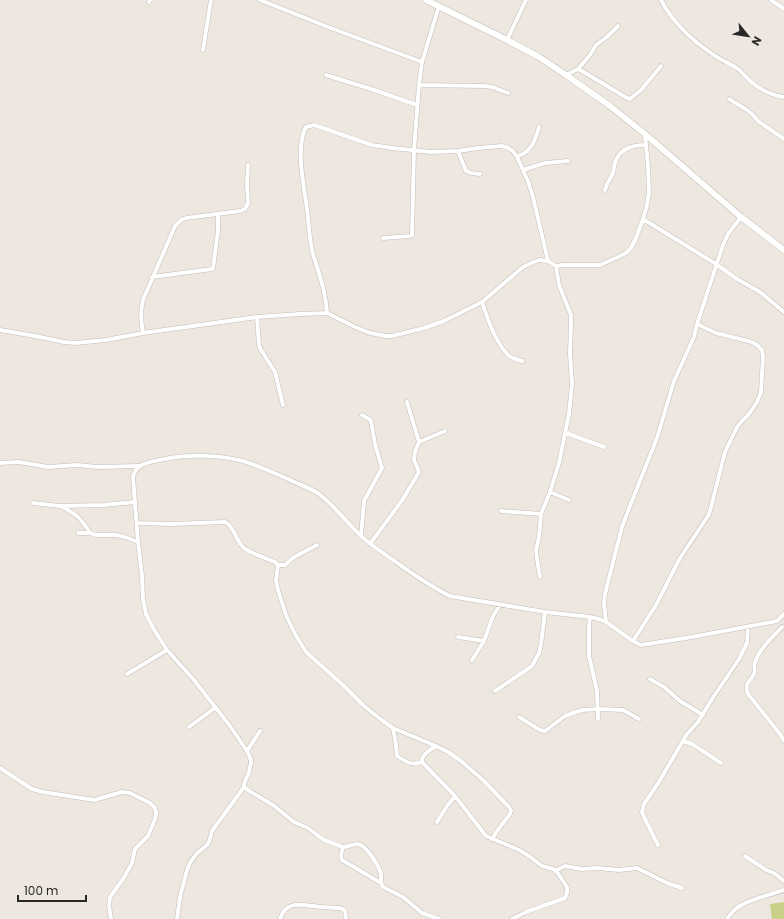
<svg xmlns="http://www.w3.org/2000/svg" width="784" height="919" font-family="Poppins,sans-serif">
<style>
.green{fill:#c9d087}
.lines{fill:none;stroke-linecap:round;stroke-linejoin:round}
.street-casing{stroke:#c2bdb6;stroke-width:5}
.secondary-casing{stroke:#c2bdb6;stroke-width:7}
.street{stroke:#fff;stroke-width:4}
.secondary{stroke:#fff;stroke-width:6}
</style>
<rect width="100%" height="100%" fill="#ede7e0"/>
<!-- green -->
<path class="green" d="M784,902V919H772L770,904Z"/>
<g class="lines">
<defs>
<path id="street" d="M260,0L328,27L422,62
M661,0C674,25 698,46 722,60C727,63 733,65 738,69C742,72 745,76 749,80C759,89 770,95 784,97
M771,0L784,9
M149,2L150,0
M507,40L526,0
M203,50L211,0
M578,69L590,55L596,45L607,37L618,26
M326,75L374,90L417,105
M566,75L578,69L582,71L627,98L630,99L641,90L661,66
M419,85L484,86L492,87L508,93
M729,99L747,110L753,115L758,121L784,139
M458,151L466,171L471,173L480,174
M517,157C532,151 535,141 539,127
M523,170L545,163L568,161
M605,190C607,182 610,179 613,173C614,168 614,164 616,160C621,148 635,145 646,145
M741,217L728,234L723,245L697,324L694,337L674,381L657,438L628,511L622,527L605,594L604,603L606,622L633,641L641,645L692,637L777,621L784,614
M643,219L716,264L737,279L760,292L784,312
M383,238L410,236L412,235L414,150L419,85L422,62L439,6
M152,277L212,269L213,268L218,231V214
M482,302C487,317 497,348 511,357C514,359 518,360 522,361
M327,313C326,292 319,274 313,254C309,239 309,224 307,209C304,186 295,147 306,127L314,125L372,145L392,148L431,152L458,151L478,148L502,146L508,148L513,151L517,157L528,181L533,197L548,261
M257,317L259,345L261,350L275,372L283,405
M0,330L35,336L64,342L76,343L106,340L143,333L257,317L300,314L327,313L355,327L370,333L386,336H392L424,328L444,321L482,302L523,267L534,262L539,260L548,261L556,266L563,265H600L618,257L626,253L631,248L636,238L643,219L647,205L649,192L648,166L645,135
M143,333C141,322 140,311 143,300L175,226L181,220L186,218L240,211L245,209L248,203L247,185L248,165
M566,433L604,447
M419,442L445,431
M0,463L19,462L48,467L77,465L97,467L139,466
M550,492L569,500
M33,503L60,506L103,505L135,502
M61,506C77,515 80,517 90,533
M501,511L541,514
M137,523L171,524L225,522C235,527 235,540 243,547C249,553 266,558 275,562L278,565H285L294,557L317,545
M78,533H90L96,535H116L125,537L138,542
M361,536L364,501L382,468L375,444L371,421L369,419L362,415
M370,544L403,499L419,472L414,460L415,452L419,442L407,402
M278,565L276,580L278,590L286,615L295,634L306,652L343,685L364,706L383,721L393,728L436,746L448,752L461,761L484,781L509,807L511,810L510,814L497,831L492,839
M540,577L537,559L536,550L539,537L541,514L550,492L559,463L569,414L572,384L570,353L571,322V315L559,285L556,266
M590,617L589,627V656L597,691L598,719
M782,627C773,637 760,648 755,662C753,666 756,670 754,674C749,683 744,683 748,694L780,734L784,741
M458,637L484,641
M633,641L656,605L680,558L708,516L710,511L725,452L737,427L743,420L749,414L757,402L761,392L763,357L762,350L757,345L752,342L716,333L697,324
M472,660L484,641L493,616L500,605
M127,674L167,650
M650,679L664,687L680,701L703,715
M495,691L532,666L539,653L541,644L545,612
M519,717L540,730L545,731L565,716L576,712L583,710L598,709L623,710L639,719
M189,727L216,707
M393,728L396,745L397,756C407,762 411,766 422,762
M683,741L692,744L721,763
M436,746C430,750 421,755 422,762L455,796L486,836L519,850L529,856L542,866L553,869L557,872L567,887V893L565,898L526,912L512,919
M247,751L260,731
M0,768L32,789L43,792L94,800L122,792L130,793L150,803L155,808L156,813L155,819L148,836L135,849L132,863L123,879L110,897L109,905L111,919
M244,787L251,792L273,805L294,822L308,828L317,835L324,840L343,847C348,847 353,844 358,844C367,846 379,866 381,874C381,877 381,880 381,883
M437,822L447,806L455,796
M658,845L644,817L642,812L644,804L657,785L687,734L698,722L712,699L739,659L747,643L748,627
M343,847C342,851 340,855 342,860L381,883L383,887L403,897L422,913L439,919
M745,856L766,870L774,873L784,881
M555,871L565,866L582,869L597,868L619,870L637,868L667,883L682,888
M177,919L180,897L187,870L190,863L196,854L207,845L209,842L212,831L244,787V784L249,772L251,763V760L247,751L230,726L194,680L167,650L153,628L146,614L143,599L142,576L138,542L133,477C136,462 152,462 165,459C189,454 219,455 243,461C259,466 274,473 288,479C298,484 310,488 319,494C334,505 347,523 362,537C372,546 385,554 396,562C413,574 431,587 450,596L545,612L590,617L599,619L606,622
M280,919C287,898 304,906 321,907C328,908 336,907 343,909L345,911L346,919
M727,919C730,915 733,910 738,907C750,899 770,895 784,890"/>
<path id="secondary" d="M426,0L507,40L539,57L566,75L610,106L645,134L741,217L784,250"/>
</defs>
<!-- street casing -->
<use href="#street" class="street-casing"/>
<!-- secondary casing -->
<use href="#secondary" class="secondary-casing"/>
<!-- street -->
<use href="#street" class="street"/>
<!-- secondary -->
<use href="#secondary" class="secondary"/>
</g>
<!-- north arrow -->
<g transform="translate(748 36) rotate(120)" stroke="#ede7e0" stroke-width="3" paint-order="stroke">
<path d="M0-3L7 15L0 10L-7 15Z" fill="#2a2826"/>
<text y="-6" font-size="11" font-weight="bold" text-anchor="middle" fill="#2a2826">N</text>
</g>
<!-- scale -->
<path d="M18 895v6h68v-6" fill="none" stroke="#2a2826" stroke-width="2"/>
<text x="24" y="895" font-size="12" fill="#2a2826" stroke="#ede7e0" stroke-width="3" paint-order="stroke">100 m</text>
</svg>
